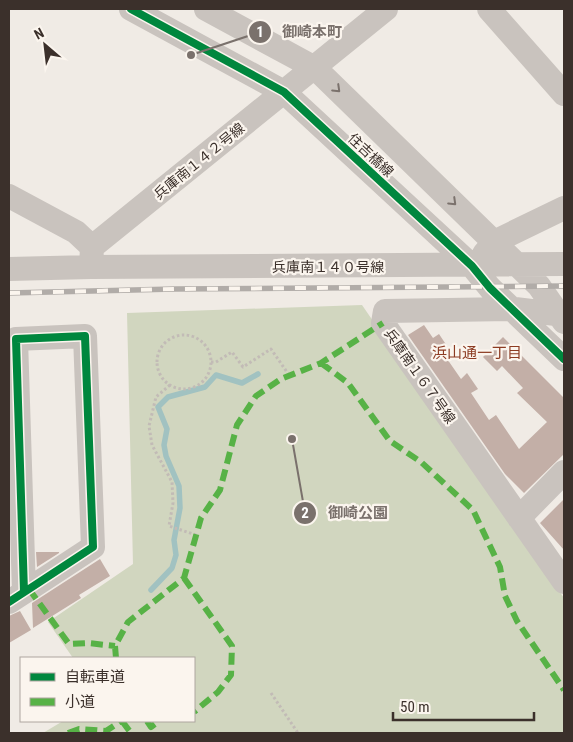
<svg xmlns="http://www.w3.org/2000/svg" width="573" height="742" font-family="'Roboto Condensed','Noto Sans JP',sans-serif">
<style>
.green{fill:#d1d6bf}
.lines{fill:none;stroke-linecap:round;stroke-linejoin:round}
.stream{stroke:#a1c2c1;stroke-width:5.5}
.building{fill:#c3afa7}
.path{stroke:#c2bbb6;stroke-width:3;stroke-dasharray:2.5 2.5;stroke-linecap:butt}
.minor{stroke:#c9c3be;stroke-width:24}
.rail-casing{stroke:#b1aca8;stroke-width:5.5}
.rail{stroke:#fbf5ee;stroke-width:4;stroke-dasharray:11;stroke-linecap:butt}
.quiet{stroke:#57b246;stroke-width:6;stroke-dasharray:12 6;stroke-linecap:butt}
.cycleway-casing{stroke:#fbf5ee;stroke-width:11}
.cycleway{stroke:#00873e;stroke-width:8}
.oneway{stroke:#7b726d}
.labels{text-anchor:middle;stroke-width:4.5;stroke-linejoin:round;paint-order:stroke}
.street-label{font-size:14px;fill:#3b302b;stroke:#fbf5ee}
.neighbourhood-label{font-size:15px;fill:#8c3b22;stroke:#fbf5ee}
.leader{fill:none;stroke:#7a716c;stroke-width:2}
.callout-dot{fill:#7a716c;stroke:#fbf5ee;stroke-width:2}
.mark-label{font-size:15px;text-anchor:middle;font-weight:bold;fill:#fff}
.callout-label{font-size:15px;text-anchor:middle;font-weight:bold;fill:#7a716c;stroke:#fbf5ee;stroke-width:4.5;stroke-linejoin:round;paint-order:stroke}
</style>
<rect width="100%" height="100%" fill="#f0ebe5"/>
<!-- green -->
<path class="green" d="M362,305L564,598V733H43L63,721H194V658H73L48,622L133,564L127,313Z"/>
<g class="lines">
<!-- stream -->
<path class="stream" d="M151,590L172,568L176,555L174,540L180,508L179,486L166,456L164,445L167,429L158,407L168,397L205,387L216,375L242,383L258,374"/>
</g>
<!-- building -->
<path class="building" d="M424,325L433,338L439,334L449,349L443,353L461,379L467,373L478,389L471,393L489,420L496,415L519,449L547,422L517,393L523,388L502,366L497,371L483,357L503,337L564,398V454L524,493L505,474L408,335Z
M564,499V550L540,523Z
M36,552H59V553L37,567Z
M100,559L110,576L79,595L81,598L33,628L32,603Z
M20,611L31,630L9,643V616Z"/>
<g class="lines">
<!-- path -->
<path class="path" d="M157 362a27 27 0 1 1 54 0a27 27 0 1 1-54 0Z
M211,362H216L232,352L243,367L271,349L289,375
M170,385L156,397L149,426L152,445L172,482L173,503L169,526L196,535
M271,693L298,733"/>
<!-- minor -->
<path class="minor" d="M131,9L284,92L472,266L490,288L564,359
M206,9L315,68L539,286L564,322
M489,9L564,94
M9,196L76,232L92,247
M484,254L494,242L564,208
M91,267L564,264
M9,269L91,267L92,247L386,9
M564,315L515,309L385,311L383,323L564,582
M519,518L564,472
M9,602L29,589L93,547L85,336L16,339L24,592"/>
<defs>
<path id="rail" d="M9,293L175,289L564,286"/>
</defs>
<!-- rail casing -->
<use href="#rail" class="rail-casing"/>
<!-- rail -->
<use href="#rail" class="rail"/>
<!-- quiet -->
<path class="quiet" d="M321,363L348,383L390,441L421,462L473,510L500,567L505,596L517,621L564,690
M184,578L232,646L231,675L218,692L194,712
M29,589L69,644L88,643L115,646
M116,658L115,646L128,622L184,578L201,518L220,490L237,425L256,396L281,379L321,363L383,323
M122,721L131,733
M147,721L151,727L159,721
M68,733L79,729L106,731L121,721"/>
<defs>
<path id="cycleway" d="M131,9L284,92L472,266L490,288L564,359
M9,602L29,589L93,547L85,336L16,339L24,592"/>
</defs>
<!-- cycleway casing -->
<use href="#cycleway" class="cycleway-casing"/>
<!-- cycleway -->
<use href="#cycleway" class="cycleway"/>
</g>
<!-- one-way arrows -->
<defs><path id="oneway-chevron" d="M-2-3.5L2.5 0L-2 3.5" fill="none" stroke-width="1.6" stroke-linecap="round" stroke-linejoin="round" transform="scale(1.25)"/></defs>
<g class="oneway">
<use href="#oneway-chevron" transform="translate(337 89) rotate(44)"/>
<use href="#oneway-chevron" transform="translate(453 202) rotate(44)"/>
</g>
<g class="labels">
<!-- street labels -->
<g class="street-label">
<text transform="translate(371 155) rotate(43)" y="5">住吉橋線</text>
<text transform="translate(199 161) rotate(-39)" y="5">兵庫南１４２号線</text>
<text x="328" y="272">兵庫南１４０号線</text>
<text transform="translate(420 376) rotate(55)" y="5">兵庫南１６７号線</text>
</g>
<!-- neighbourhood labels -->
<g class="neighbourhood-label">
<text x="477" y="358">浜山通一丁目</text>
</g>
</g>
<!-- callouts -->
<path class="leader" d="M191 55L260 32M292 439L305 513"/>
<g class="callout-dot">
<circle cx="191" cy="55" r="5"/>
<circle cx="292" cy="439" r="5"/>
<circle cx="260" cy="32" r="12"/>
<circle cx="305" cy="513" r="12"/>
</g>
<g class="mark-label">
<text x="260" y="37">1</text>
<text x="305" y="518">2</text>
</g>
<g class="callout-label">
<text x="312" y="37">御崎本町</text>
<text x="358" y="518">御崎公園</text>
</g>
<!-- border -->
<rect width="573" height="742" fill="none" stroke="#3b302b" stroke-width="20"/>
<!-- legend -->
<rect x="20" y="657" width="175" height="65" fill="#fbf5ee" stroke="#aea6a0"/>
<rect x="30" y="673" width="25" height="8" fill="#00873e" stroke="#aea6a0"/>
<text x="65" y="682" font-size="15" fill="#3b302b">自転車道</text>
<rect x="30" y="698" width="25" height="8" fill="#57b246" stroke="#aea6a0"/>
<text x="65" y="707" font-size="15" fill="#3b302b">小道</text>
<!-- north arrow -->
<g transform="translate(45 45) rotate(332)" stroke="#fbf5ee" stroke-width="4" paint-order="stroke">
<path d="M0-4L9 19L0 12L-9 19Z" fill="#3b302b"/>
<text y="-8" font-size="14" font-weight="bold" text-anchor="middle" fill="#3b302b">N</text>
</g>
<!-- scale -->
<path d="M393 712v8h141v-8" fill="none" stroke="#3b302b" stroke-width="2.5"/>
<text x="400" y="712" font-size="15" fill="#3b302b" stroke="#fbf5ee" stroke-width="4" paint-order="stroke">50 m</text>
</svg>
